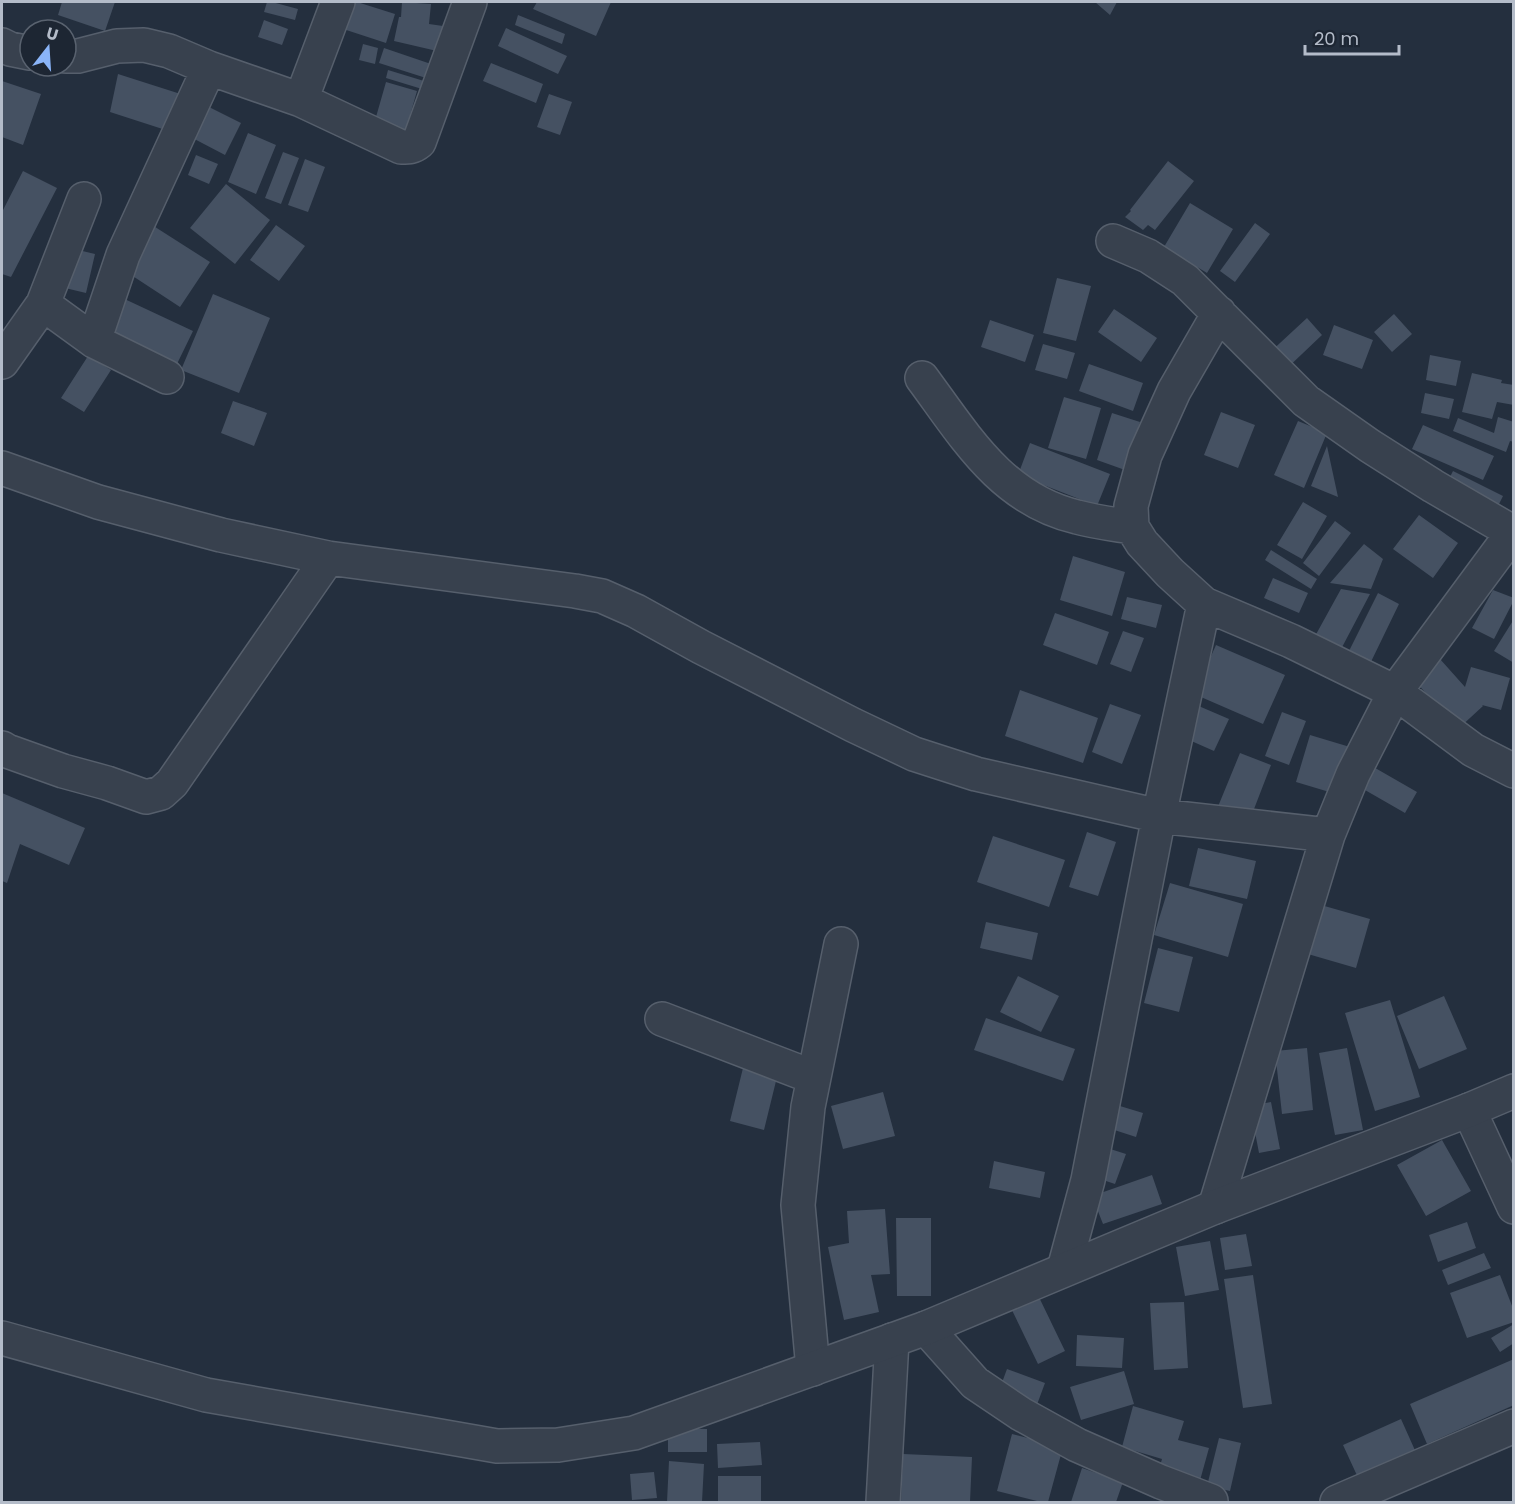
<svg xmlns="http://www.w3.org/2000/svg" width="1515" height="1504" font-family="Poppins,sans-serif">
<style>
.building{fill:#455162}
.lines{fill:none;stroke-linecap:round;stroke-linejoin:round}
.minor-casing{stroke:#565f6c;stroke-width:36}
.tertiary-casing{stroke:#565f6c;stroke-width:36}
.minor{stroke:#38414e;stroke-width:33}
.tertiary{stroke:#38414e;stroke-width:33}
</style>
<rect width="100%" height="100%" fill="#242f3e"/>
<!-- building -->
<path class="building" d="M62,2H115L105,31L58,15Z
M267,2H272L298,9L295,20L264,12Z
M342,2H357L395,14L386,43L334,26Z
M402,2L431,4L429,24L443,26L437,51L394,41L399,17H401Z
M537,2H611L596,36L533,9Z
M1095,2H1117L1110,15Z
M518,15L565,34L562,44L515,25Z
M264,20L288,29L282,45L258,37Z
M506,28L567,56L558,74L498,46Z
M363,44L378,48L375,64L359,60Z
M384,48L431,64L426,78L379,63Z
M491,63L543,84L536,103L483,81Z
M388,70L424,81L422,89L386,78Z
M118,74L190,97L178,134L110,112Z
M2,81L41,94L23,145L2,137Z
M386,82L417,91L405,133L374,124Z
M549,94L572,102L560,135L537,127Z
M197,101L241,123L225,155L181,132Z
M248,133L276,145L256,194L228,182Z
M283,152L299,158L281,204L265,198Z
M196,155L218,164L209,184L188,175Z
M305,159L325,167L308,212L288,205Z
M1168,161L1194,181L1155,230L1148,225L1143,230L1125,217L1131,211L1130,210Z
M23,171L57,188L11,277L2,274V212Z
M226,184L270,220L235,264L190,228Z
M1190,203L1233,229L1207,273L1164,247Z
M1255,223L1270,234L1235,282L1220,271Z
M152,225L210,262L180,307L122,269Z
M276,225L305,246L279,281L250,260Z
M74,249L95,254L86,293L65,288Z
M1057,278L1091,286L1076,341L1043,333Z
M213,294L270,318L239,393L181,370Z
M116,295L193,331L176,366L100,329Z
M1114,309L1157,338L1141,362L1098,332Z
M1394,314L1412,334L1392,352L1374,332Z
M1307,318L1322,335L1282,373L1266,356Z
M990,320L1034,335L1025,362L981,347Z
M1334,325L1373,340L1362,369L1323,355Z
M1043,344L1075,353L1067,379L1035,370Z
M1430,355L1461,361L1456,386L1426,380Z
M88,356L111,370L84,412L61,398Z
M1089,364L1143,383L1133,411L1079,391Z
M1472,373L1502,380L1501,383L1514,385V405L1497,402L1492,419L1462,412Z
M1425,393L1454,399L1449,419L1421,413Z
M1064,397L1101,408L1086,459L1048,448Z
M233,401L267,413L254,446L221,433Z
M1221,412L1255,425L1238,468L1204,455Z
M1112,413L1140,422L1125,470L1097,460Z
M1498,417L1514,422V442L1510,441L1506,452L1453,431L1458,418L1494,433Z
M1298,421L1327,433L1304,488L1274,475Z
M1423,425L1494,456L1483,480L1412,449Z
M1030,443L1110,474L1097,506L1018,475Z
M1327,446L1338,497L1311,486Z
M1453,471L1503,496L1493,516L1443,491Z
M1303,502L1327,516L1302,559L1277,545Z
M1419,515L1458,543L1433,578L1393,549Z
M1335,521L1351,533L1319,576L1303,563Z
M1364,544L1383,559L1371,589L1330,583Z
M1271,550L1317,579L1311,589L1265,560Z
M1073,556L1125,572L1112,616L1060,600Z
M1273,578L1308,593L1299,613L1264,598Z
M1341,589L1370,594L1339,653L1314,638Z
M1493,590L1514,598V600L1494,639L1472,628Z
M1378,593L1399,604L1367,670L1345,659Z
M1127,597L1162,605L1156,628L1121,619Z
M1055,613L1109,632L1097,665L1043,645Z
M1514,619V663L1494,651Z
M1123,631L1144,638L1131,672L1110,664Z
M1216,645L1285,675L1263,724L1194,694Z
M1440,659L1465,687L1471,667L1510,678L1501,710L1482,705L1483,706L1458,729L1415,681Z
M1020,690L1098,718L1083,763L1005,736Z
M1110,704L1141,715L1122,764L1092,752Z
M1194,704L1229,719L1214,751L1180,736Z
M1282,712L1306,721L1289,765L1265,756Z
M1310,735L1350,747L1336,794L1296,782Z
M1240,753L1271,765L1249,822L1217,809Z
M1370,765L1417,792L1405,813L1358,786Z
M2,793L85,828L69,865L20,844L7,883L2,881Z
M1087,832L1116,842L1098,896L1069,887Z
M993,836L1065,860L1049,907L977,882Z
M1198,848L1256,861L1247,899L1189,886Z
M1170,883L1243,904L1228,957L1154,935Z
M1314,903L1370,919L1356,968L1301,952Z
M986,922L1038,933L1032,960L980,948Z
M1158,948L1193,957L1179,1012L1144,1003Z
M1018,976L1059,996L1041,1032L1000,1012Z
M1444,996L1467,1049L1419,1069L1397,1016Z
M1390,1000L1420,1097L1375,1111L1345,1013Z
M986,1018L1075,1049L1063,1081L974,1050Z
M1307,1048L1313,1110L1282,1114L1275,1051Z
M1347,1048L1363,1130L1335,1135L1319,1053Z
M743,1068L777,1077L764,1130L730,1121Z
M883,1092L895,1136L843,1149L831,1106Z
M1271,1102L1280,1149L1259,1153L1250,1106Z
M1110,1103L1143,1113L1136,1137L1102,1126Z
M1442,1140L1471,1191L1426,1216L1397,1165Z
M1104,1147L1126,1154L1115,1184L1094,1177Z
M994,1161L1045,1172L1040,1198L989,1188Z
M1152,1175L1162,1204L1103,1224L1092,1196Z
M885,1209L890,1274L871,1275L879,1312L844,1320L828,1247L849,1243L847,1211Z
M896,1218H931V1296H897Z
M1467,1222L1476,1248L1438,1262L1429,1235Z
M1246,1234L1252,1266L1225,1270L1220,1238Z
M1210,1241L1219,1290L1185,1296L1176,1247Z
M1484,1253L1491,1268L1448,1285L1442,1270Z
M1253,1275L1272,1404L1243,1408L1224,1279Z
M1500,1275L1514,1311V1322L1467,1338L1450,1293Z
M1036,1291L1065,1351L1038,1364L1009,1304Z
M1184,1302L1188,1368L1154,1370L1150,1303Z
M1514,1324V1343L1500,1352L1491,1338Z
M1077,1335L1124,1338L1122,1368L1076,1366Z
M1514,1359V1405L1427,1444L1410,1404Z
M1007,1369L1045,1383L1035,1410L997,1396Z
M1124,1371L1134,1404L1081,1420L1070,1387Z
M1133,1406L1184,1421L1178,1440L1209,1448L1199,1484L1158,1473L1162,1459L1122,1447Z
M1401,1419L1418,1457L1360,1482L1343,1445Z
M668,1428L707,1429V1452H668Z
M1012,1434L1063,1447L1048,1502H1041L997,1491Z
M1219,1438L1241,1443L1230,1491L1207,1486Z
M760,1442L762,1465L718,1468L717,1444Z
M903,1454L972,1457L970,1502H901Z
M669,1461L704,1464L702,1502H667Z
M1082,1468L1123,1482L1116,1502H1071Z
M654,1472L657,1498L632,1500L630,1474Z
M718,1476H761V1502H718Z"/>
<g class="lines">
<defs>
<path id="minor" d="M2,45L10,49L30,53
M66,56H78L117,46L144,45L169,51L209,68L301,100L401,147C409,147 413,147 419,142L470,2
M301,100L338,2
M1113,241L1148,256L1185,280L1306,401L1370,446L1433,486L1514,533
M43,304L94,341L167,377
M1219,313L1174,391L1145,455L1131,506L1132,527L1142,543L1170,573L1204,604L1291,641L1395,692L1473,750L1514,771
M94,341L123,255L209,68
M2,362L43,304L84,199
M922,378C965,436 1001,499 1077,517C1095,522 1113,524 1132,527
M2,468L98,502L221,535L328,558L575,591L602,596L636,611L701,647L853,725L914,754L976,774L1159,816L1328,835
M2,748L7,751L63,771L107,783L146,797L161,793L172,783L328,558
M662,1019L813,1077
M1469,1110L1514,1207
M1215,1207L1328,835L1353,774L1395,692L1514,531
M1064,1269L1088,1180L1159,816L1204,604
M926,1328L975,1383L1021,1414L1077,1445L1161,1482L1211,1501
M813,1369L798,1205L808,1107L841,944
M883,1502L892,1340
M1337,1502L1514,1426"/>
<path id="tertiary" d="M2,1338L206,1395L497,1446L558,1445L634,1433L926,1328L1215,1207L1469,1110L1514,1091"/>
</defs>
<!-- minor casing -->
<use href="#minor" class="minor-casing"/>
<!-- tertiary casing -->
<use href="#tertiary" class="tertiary-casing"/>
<!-- minor -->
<use href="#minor" class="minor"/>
<!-- tertiary -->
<use href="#tertiary" class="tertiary"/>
</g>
<!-- border -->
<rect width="1515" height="1504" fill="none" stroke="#b4bcc9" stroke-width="6"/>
<!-- north arrow -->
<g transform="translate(48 48) rotate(17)"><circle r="28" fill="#1d2633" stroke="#59626f" stroke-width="1.5"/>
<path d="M0-4.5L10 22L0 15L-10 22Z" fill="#8ab4f8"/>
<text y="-9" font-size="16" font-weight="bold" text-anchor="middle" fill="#b4bcc9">U</text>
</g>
<!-- scale -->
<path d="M1305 45v9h94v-9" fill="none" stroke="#b4bcc9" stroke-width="3"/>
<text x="1314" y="45" font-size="18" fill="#b4bcc9" stroke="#1d2633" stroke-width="4.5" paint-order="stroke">20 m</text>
</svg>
